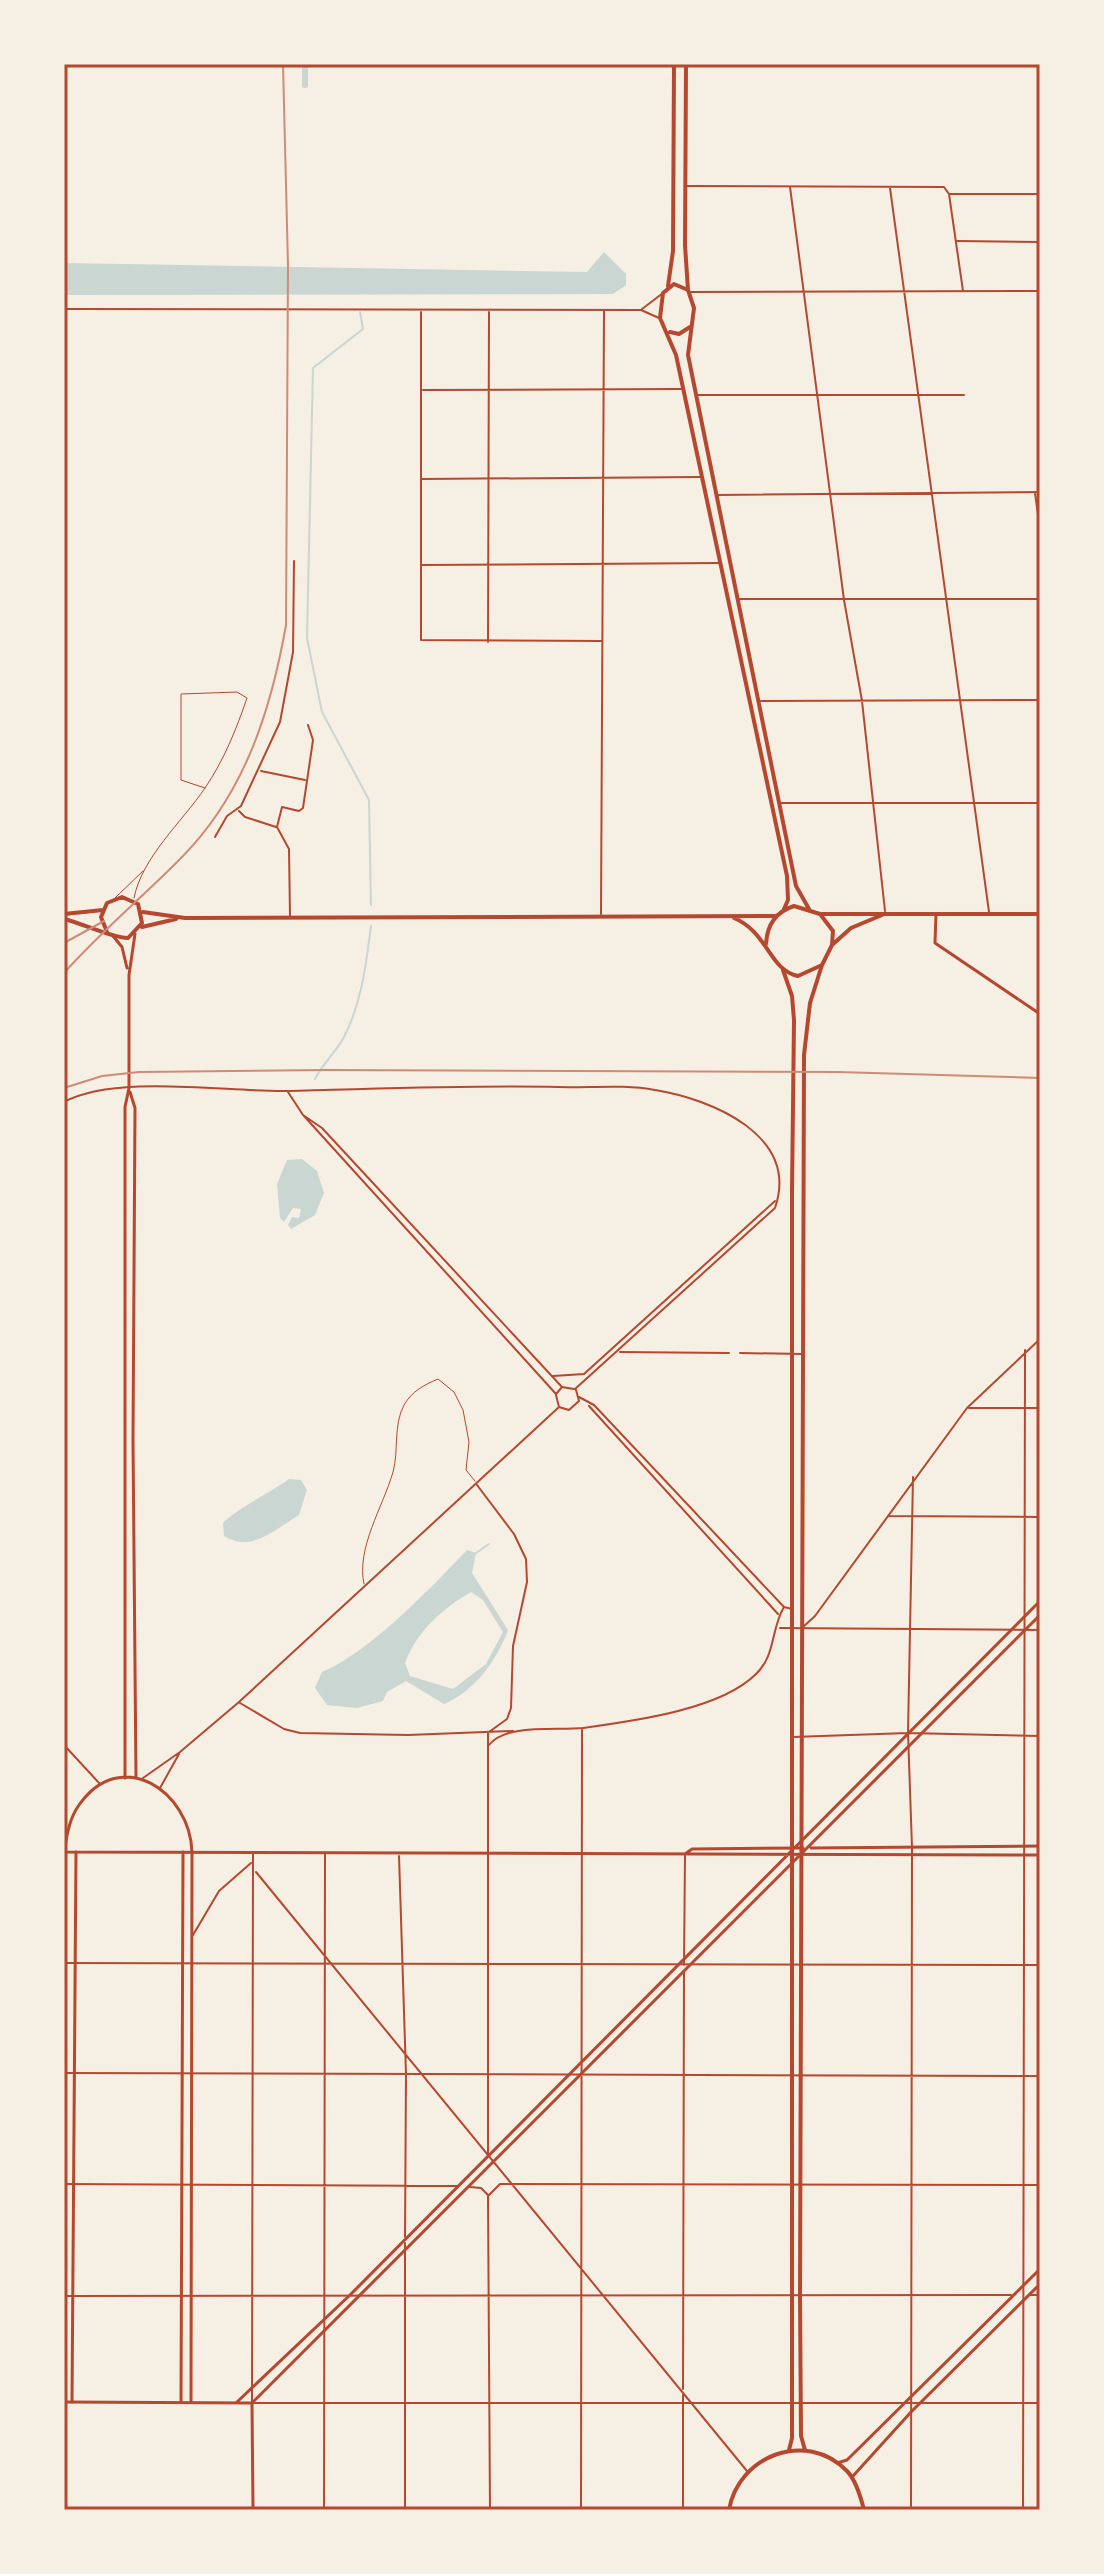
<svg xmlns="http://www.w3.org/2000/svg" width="1104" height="2574" font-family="'Varela Round',sans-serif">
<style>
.water{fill:#c9d6d2;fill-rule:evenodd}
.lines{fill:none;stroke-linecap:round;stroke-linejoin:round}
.stream{stroke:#c9d6d2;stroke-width:2}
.canal{stroke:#c9d6d2;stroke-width:6}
.service{stroke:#b5482f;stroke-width:1}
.pedestrian{stroke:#b5482f;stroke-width:2}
.minor{stroke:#b5482f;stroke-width:2}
.tertiary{stroke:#b5482f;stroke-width:3}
.secondary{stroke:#b5482f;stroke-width:3}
.primary{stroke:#b5482f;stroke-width:4}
.trunk{stroke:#b5482f;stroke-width:4}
.tram{stroke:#cf8b77;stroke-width:2}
.rail{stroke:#cf8b77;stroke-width:2}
.neatline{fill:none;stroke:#b5482f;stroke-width:3}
</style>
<rect width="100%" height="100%" fill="#f6efe4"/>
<!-- water -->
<path class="water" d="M604,252L626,274V285L613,294L64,295V263L587,272Z
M302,1159L317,1171L324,1193L315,1215L291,1229L288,1225L292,1217L299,1218L301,1209L293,1208L284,1222L280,1218L277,1184L287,1160Z
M289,1479L301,1480L307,1490L299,1515C274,1530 251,1553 224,1536L223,1523C236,1509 270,1493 289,1479Z
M467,1550L476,1553L472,1573L508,1630C497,1660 475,1691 444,1704L406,1681L387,1692L383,1701L357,1708L327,1705L315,1688L322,1672C369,1653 432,1587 467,1550ZM471,1592L483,1600L503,1632L486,1664L453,1689L410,1676L405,1663C417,1631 442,1609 471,1592Z"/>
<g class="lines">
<!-- stream -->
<path class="stream" d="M360,312L363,329L313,368L307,638L322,712L369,800L371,905
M315,1079C323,1063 337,1051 344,1037C362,1002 366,964 371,926
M476,1553L489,1544"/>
<!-- canal -->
<path class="canal" d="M305,85V64"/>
<!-- service -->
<path class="service" d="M115,898L143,871
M134,898C142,857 182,822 205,788C224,760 236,730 247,698L237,692L181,694V780L205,788
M364,1584C356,1548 383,1507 393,1472C399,1450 393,1426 404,1405C412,1391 424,1385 438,1379L454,1392L463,1410L469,1442L466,1470L475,1481"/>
<!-- pedestrian -->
<path class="pedestrian" d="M193,1935L219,1891L251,1863"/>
<!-- minor -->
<path class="minor" d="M686,186L944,187L949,194L963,291
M790,187L844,600L862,701L885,911
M890,188L989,912
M949,194H1040
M957,241L1040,242
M690,292L1040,291
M64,309L641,310L659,318
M642,309L663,293
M421,312V640L602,641
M423,390L681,389
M697,395H964
M422,479L700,477
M1035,493L1040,529
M717,495L1040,492
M422,565L719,563
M738,599H1040
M488,642L489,312
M761,701L1040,700
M261,771L305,780
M781,803H1040
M239,811L245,817L276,827
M215,837L227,816L241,806L280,722L293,652L294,561
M601,914L604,311
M290,916L289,849L277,827L282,807L299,811L303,808L313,740L308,725
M288,1092L303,1115L322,1128L562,1387
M64,1102C117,1074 225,1092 286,1091C377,1089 467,1085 558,1087C589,1088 624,1084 655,1090C711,1099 800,1135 775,1208L575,1389
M304,1116L556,1394
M620,1352L729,1353
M740,1353L803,1354
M553,1376L584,1374L775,1201
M556,1394L562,1387L574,1389
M556,1395L559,1407L569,1410L579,1401L576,1390
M579,1397L594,1405L784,1607L792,1609
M589,1406L778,1614
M969,1408H1040
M477,1485L514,1534L526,1559L527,1582L513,1646L511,1708L507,1719L489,1732
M889,1516L1040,1517
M803,1627L815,1616L967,1408L1040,1339
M780,1628L1040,1630
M240,1703L284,1729L300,1733L408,1735L513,1731
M793,1737L908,1733L1040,1736
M64,1745L100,1784
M489,1745C506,1723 557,1731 583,1728C633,1721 720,1710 756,1674C776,1655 771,1628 784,1607
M143,1778L180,1752L239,1702L559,1407
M160,1788L179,1754
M253,1853L252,2403H1040
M399,1856L406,2074L405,2237
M256,1872L747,2471
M64,1963C389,1962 715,1966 1040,1965
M684,1965L685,1855
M64,2073L1040,2076
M488,2155V1733
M64,2184L457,2186
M470,2187L481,2188L488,2195
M488,2196L500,2184L1040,2185
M488,2197L490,2510
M405,2243V2510
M1029,2295H1040
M64,2296L1011,2295
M683,2389L684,1971
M324,2510L325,1853
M581,2510L582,1728
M683,2510V2395
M911,2510L912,1847L908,1733L913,1477
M1023,2510L1025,1350"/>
<!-- tertiary -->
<path class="tertiary" d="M936,914L935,943L1040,1014
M72,2402L76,1852
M181,2402L183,1852
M191,2402L192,1852"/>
<!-- secondary -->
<path class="secondary" d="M113,936L122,947L127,968
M130,1092L135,1108L133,1440L136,1778
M125,1778V1107L129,1088V975L135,934
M811,1848L1040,1846
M192,1852C190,1791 121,1745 79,1805C69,1819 67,1835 64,1852L1040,1855
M685,1854L692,1849L803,1848
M64,2402L252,2403
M237,2402L350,2295L1040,1601
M252,2403L1040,1615
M252,2403L253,2510
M837,2463L847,2460L1040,2269
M853,2476L911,2412L1040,2284"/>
<!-- primary -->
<path class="primary" d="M686,64L685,245L688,290
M668,286L673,251L674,64
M670,332L679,334L690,327
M784,909L788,900L787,876L676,355L660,318L663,293L674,284L688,290L694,308L688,355L796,886L809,909
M783,970L792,996L794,1020L792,1191V2438L789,2450
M805,2450L801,2436L800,2295L804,1055L810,1003L822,965
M729,2510C738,2456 806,2429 847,2471C856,2480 861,2498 864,2510"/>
<!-- trunk -->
<path class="trunk" d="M143,912L185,918L775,916
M64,914L103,910
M822,914H1040
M734,918C768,932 769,970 798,976L822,965L832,945L833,931L820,914L794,906C775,912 767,925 766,944
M64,919C81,923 115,939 128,938L142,923L138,904L122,897L107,903L101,917L107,932
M142,927L176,919
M832,945L851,928L882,915"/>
<!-- tram -->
<path class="tram" d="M64,1088L102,1076L139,1072L328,1070L838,1072L1040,1078"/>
<!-- rail -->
<path class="rail" d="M64,943L104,921
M64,973C101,931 144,896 182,857C245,793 271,710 286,625L288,266L283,64"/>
</g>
<!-- border -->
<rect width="1104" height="2574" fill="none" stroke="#f6efe4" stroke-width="132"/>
<rect x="66" y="66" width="972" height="2442" class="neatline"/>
</svg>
